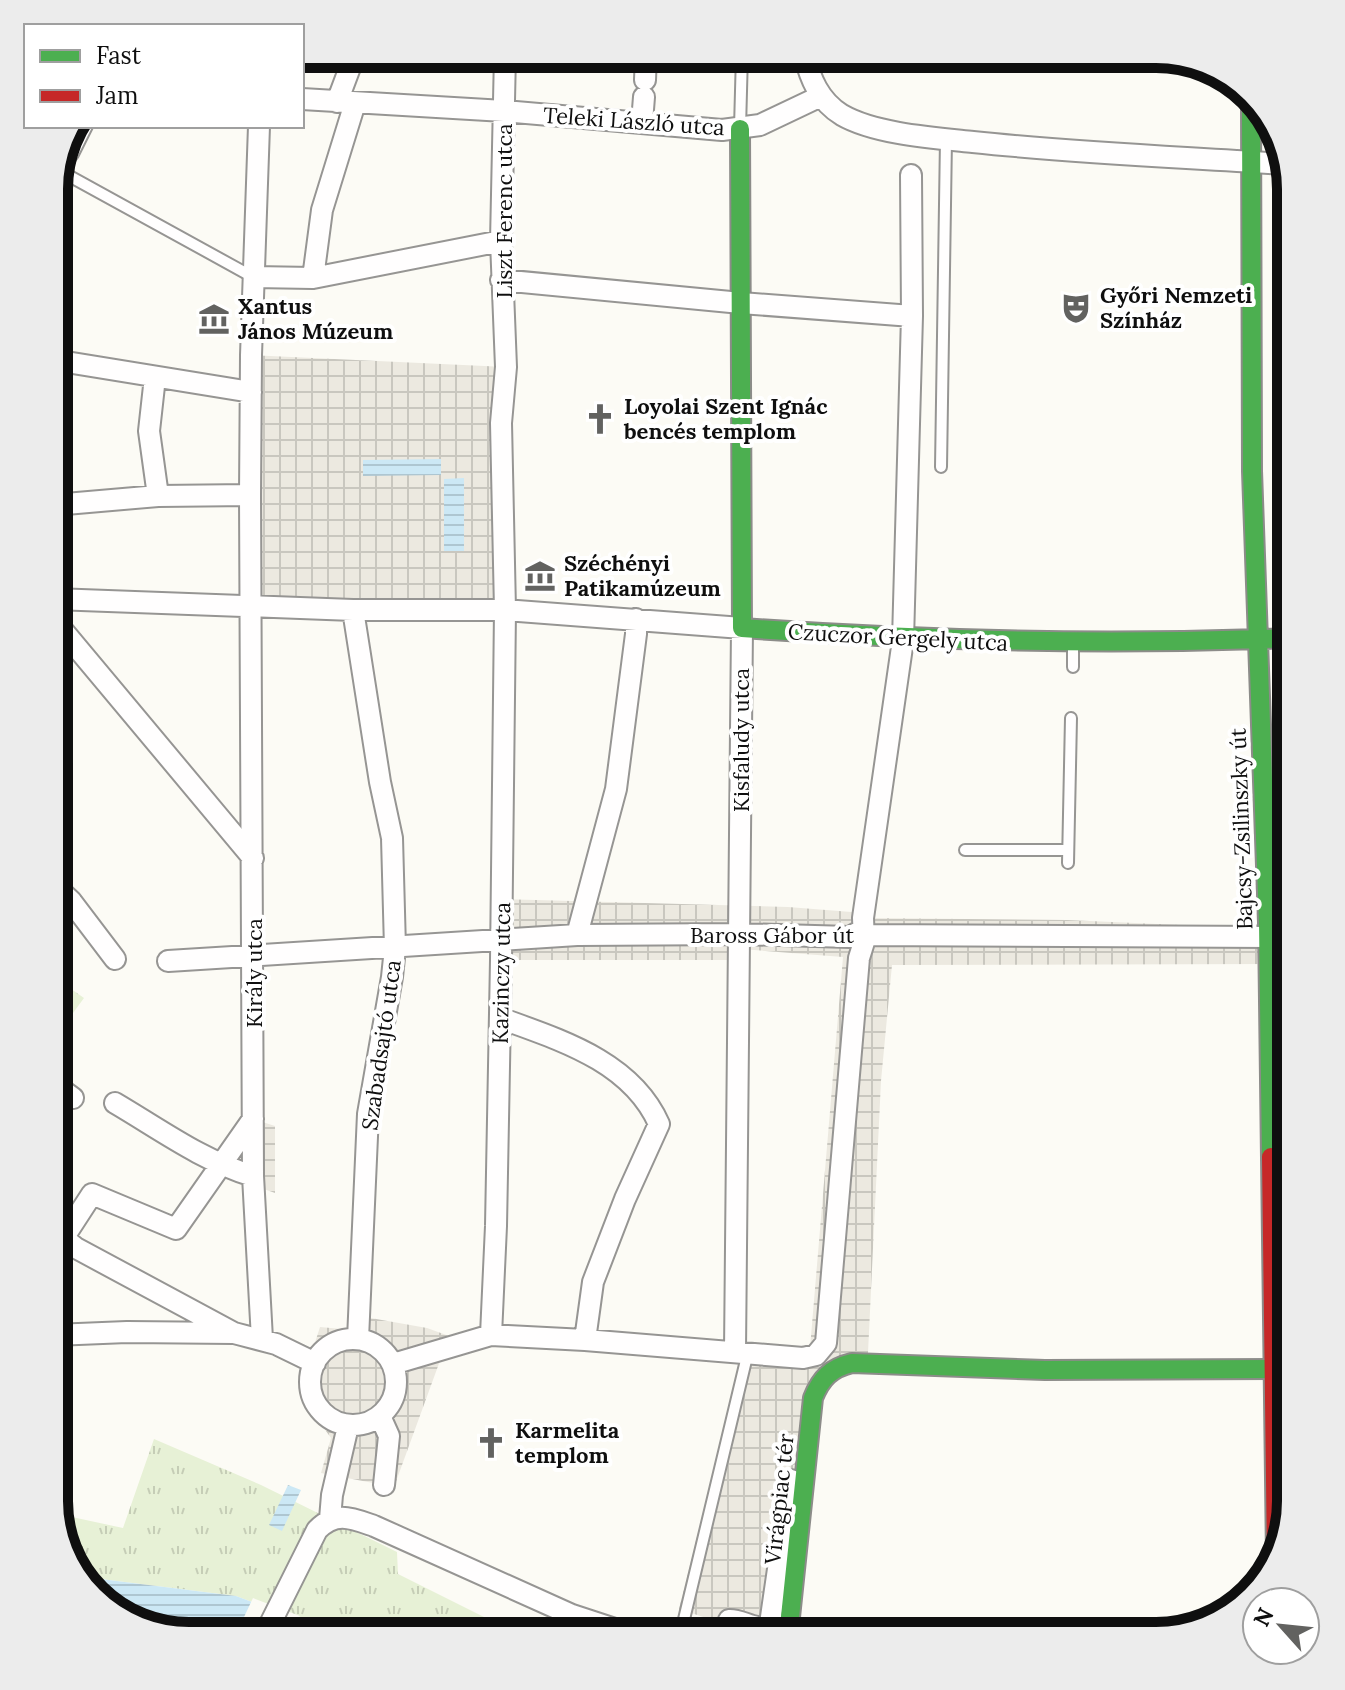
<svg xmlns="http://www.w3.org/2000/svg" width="1345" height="1690" font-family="Lora,serif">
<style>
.grass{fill:url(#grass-tufts)}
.plaza{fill:url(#plaza-grid)}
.water{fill:url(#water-rules)}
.pier{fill:#fcfbf5}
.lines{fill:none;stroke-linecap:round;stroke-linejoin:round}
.lane-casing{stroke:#969593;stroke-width:14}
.street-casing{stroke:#969593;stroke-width:24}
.fast-casing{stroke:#8c8c89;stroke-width:22}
.jam-casing{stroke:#8c8c89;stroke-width:22}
.lane{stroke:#fffefe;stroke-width:10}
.street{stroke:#fffefe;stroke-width:20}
.fast{stroke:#4caf50;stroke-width:18}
.jam{stroke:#c62828;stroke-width:18}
.labels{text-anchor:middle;stroke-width:8;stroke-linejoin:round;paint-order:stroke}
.street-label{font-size:22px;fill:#0f0f0f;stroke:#fff}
.poi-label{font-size:22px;font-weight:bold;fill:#0f0f0f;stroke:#fff;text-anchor:start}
.rim{fill:none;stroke:#0f0f0f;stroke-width:10}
</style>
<defs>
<pattern id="grass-tufts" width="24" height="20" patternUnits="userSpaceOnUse" patternTransform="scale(2)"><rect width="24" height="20" fill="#e7f1d6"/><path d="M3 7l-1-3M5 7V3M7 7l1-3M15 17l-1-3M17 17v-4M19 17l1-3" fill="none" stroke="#c5cdb6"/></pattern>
<pattern id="plaza-grid" width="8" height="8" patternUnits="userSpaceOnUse" patternTransform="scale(2)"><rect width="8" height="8" fill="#ece9e0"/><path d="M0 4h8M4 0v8" fill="none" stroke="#c9c7bf"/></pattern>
<pattern id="water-rules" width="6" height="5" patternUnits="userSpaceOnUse" patternTransform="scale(2)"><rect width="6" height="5" fill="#cce8f5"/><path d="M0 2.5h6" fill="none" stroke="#aec6d1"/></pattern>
</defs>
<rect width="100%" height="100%" fill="#fcfbf5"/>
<!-- grass -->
<path class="grass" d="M54,977L84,998L57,1035L54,1033Z
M154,1439L261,1485L397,1552L398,1574L522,1636H325L300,1620L236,1596L77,1576L58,1514L123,1528Z"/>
<!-- plaza -->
<path class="plaza" d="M251,355L506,367L505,610L253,607Z
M502,899L788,907L864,913V918L1067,920L1180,925H1247L1291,921V964L892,965L881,1081L868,1353L825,1375L788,1636H761L679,1609L743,1352L810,1348L843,957L741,949L740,960H501Z
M238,1119H253L275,1126V1193L222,1174L238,1129Z
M365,1317L427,1328L449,1336L394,1487L321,1473L331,1438L318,1420L301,1386L320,1327L363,1331Z"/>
<!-- water -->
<path class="water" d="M441,459V475L363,476V460Z
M464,478V551H444V479Z
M288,1485L301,1490L282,1531L269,1525Z
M77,1576L236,1596L300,1620L325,1636H188L129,1622Z"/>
<!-- pier -->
<path class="pier" d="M253,1598L300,1616L290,1636H235Z"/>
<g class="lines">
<defs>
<path id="lane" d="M740,128L742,54
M62,172L253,277
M54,180L73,154L87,126
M941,467L946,139
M1073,667V645
M965,850H1068
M1068,863L1071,718
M680,1636L748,1352"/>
<path id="street" d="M804,54C810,78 819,101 842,115C875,134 934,138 973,142C1076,153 1180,157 1284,164
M645,80L646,54
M302,99L504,111L722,130L760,125L821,96
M337,102L355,54
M642,122L644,97
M259,126L251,355L250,495L253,1176L262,1339
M254,277L313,278L501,241
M313,278L322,210L355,103
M501,280L741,303L912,316
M54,360L251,392
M155,377L149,431L158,496
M54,505L158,496L250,495
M54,599L353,610H505L742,628L735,1351
M353,610L380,782L392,838L395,948L392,977L368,1114L358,1339
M54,620L253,858
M54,885L71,901L115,959
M54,925L71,901
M577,935L616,789L636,634V619
M168,961L577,935L740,934L850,937L857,933L862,935L1291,937
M500,1018C560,1040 631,1061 659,1124L625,1199L593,1282L585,1340
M54,1084L73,1098
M115,1103C161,1130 201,1160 253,1176
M234,1333L76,1248L66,1240V1234L92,1194L176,1229L253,1119
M54,1335L127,1332L234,1333L276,1344L315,1363
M491,1335L496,1226L501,960L505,610L501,423L506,367L501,241L505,54
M310 1382a43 43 0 1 1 86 0a43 43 0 1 1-86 0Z
M393,1364L491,1335L585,1340L803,1358L816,1355L826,1343L859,958L864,942L863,918L903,640L912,316L911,175
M380,1416L389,1436L384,1485
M330,1519L332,1495L348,1426
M729,1620C743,1619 756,1633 770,1624L791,1480
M264,1636L317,1530C336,1511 351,1518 374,1526L572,1615L636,1636"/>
<path id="fast" d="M1251,98L1252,471L1268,922L1271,1157
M740,129L742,628C925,641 1108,645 1291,638
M788,1636L813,1398C821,1378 831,1368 852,1363L1045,1370L1291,1369"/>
<path id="jam" d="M1271,1157L1276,1558"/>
</defs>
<!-- lane casing -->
<use href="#lane" class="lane-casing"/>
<!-- street casing -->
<use href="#street" class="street-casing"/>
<!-- fast casing -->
<use href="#fast" class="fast-casing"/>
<!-- jam casing -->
<use href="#jam" class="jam-casing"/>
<!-- lane -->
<use href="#lane" class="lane"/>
<!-- street -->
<use href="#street" class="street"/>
<!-- fast -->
<use href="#fast" class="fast"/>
<!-- jam -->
<use href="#jam" class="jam"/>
</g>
<!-- icons -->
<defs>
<symbol id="theatre-bare" viewBox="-9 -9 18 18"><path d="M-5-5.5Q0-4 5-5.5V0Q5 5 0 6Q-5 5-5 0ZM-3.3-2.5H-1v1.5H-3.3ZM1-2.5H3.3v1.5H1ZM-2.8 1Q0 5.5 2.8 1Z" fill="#626260" stroke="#fff" stroke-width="2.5" paint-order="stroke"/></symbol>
<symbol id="museum-bare" viewBox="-9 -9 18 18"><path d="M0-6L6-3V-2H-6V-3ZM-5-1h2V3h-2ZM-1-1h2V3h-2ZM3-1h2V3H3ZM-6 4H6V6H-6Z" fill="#626260" stroke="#fff" stroke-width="2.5" paint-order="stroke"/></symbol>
<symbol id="church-bare" viewBox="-9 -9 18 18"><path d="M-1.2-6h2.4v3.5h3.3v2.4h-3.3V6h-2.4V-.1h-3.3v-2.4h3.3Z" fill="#626260" stroke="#fff" stroke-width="2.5" paint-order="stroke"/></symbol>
</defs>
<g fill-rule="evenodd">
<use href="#theatre-bare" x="1054" y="286" width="44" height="44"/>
<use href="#museum-bare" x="192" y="297" width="44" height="44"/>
<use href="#church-bare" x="578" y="397" width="44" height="44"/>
<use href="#museum-bare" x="518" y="554" width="44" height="44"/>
<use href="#church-bare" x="469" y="1421" width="44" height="44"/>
</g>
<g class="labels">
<!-- street labels -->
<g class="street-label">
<text transform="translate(634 121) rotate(4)" y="8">Teleki László utca</text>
<text transform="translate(504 211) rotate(-90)" y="8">Liszt Ferenc utca</text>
<text transform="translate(898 637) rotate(3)" y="8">Czuczor Gergely utca</text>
<text transform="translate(741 740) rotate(-90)" y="8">Kisfaludy utca</text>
<text transform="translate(1241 829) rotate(-92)" y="8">Bajcsy-Zsilinszky út</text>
<text x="772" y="943">Baross Gábor út</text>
<text transform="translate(254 973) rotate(-90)" y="8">Király utca</text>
<text transform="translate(501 973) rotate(-89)" y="8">Kazinczy utca</text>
<text transform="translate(381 1045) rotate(-82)" y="8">Szabadsajtó utca</text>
<text transform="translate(779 1499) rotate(-84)" y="8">Virágpiac tér</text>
</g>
<!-- poi labels -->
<g class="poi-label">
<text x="1100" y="303">Győri Nemzeti<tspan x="1100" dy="25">Színház</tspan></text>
<text x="238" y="314">Xantus<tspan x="238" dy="25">János Múzeum</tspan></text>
<text x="624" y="414">Loyolai Szent Ignác<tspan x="624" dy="25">bencés templom</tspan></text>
<text x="564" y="571">Széchényi<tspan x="564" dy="25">Patikamúzeum</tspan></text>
<text x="515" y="1438">Karmelita<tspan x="515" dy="25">templom</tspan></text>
</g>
</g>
<!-- crop -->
<path d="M0 0H1345V1690H0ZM189 68H1156A121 121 0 0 1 1277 189V1501A121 121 0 0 1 1156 1622H189A121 121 0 0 1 68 1501V189A121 121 0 0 1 189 68Z" fill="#ececec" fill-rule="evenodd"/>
<path class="rim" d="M189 68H1156A121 121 0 0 1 1277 189V1501A121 121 0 0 1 1156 1622H189A121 121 0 0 1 68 1501V189A121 121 0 0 1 189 68Z"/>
<!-- legend -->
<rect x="24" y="24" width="280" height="104" fill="#ffffff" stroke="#9f9f9f" stroke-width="2"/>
<rect x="40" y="50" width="40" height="12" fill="#4caf50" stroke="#9f9f9f" stroke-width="2"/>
<text x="96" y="64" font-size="24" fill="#0f0f0f">Fast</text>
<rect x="40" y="90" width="40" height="12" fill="#c62828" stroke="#9f9f9f" stroke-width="2"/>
<text x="96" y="104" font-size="24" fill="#0f0f0f">Jam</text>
<!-- north arrow -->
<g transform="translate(1281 1626) rotate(297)"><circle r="38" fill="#ffffff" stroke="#9f9f9f" stroke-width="2"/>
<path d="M0-6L14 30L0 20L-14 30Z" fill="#626260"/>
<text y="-12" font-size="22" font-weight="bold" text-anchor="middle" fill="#0f0f0f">N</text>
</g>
</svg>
